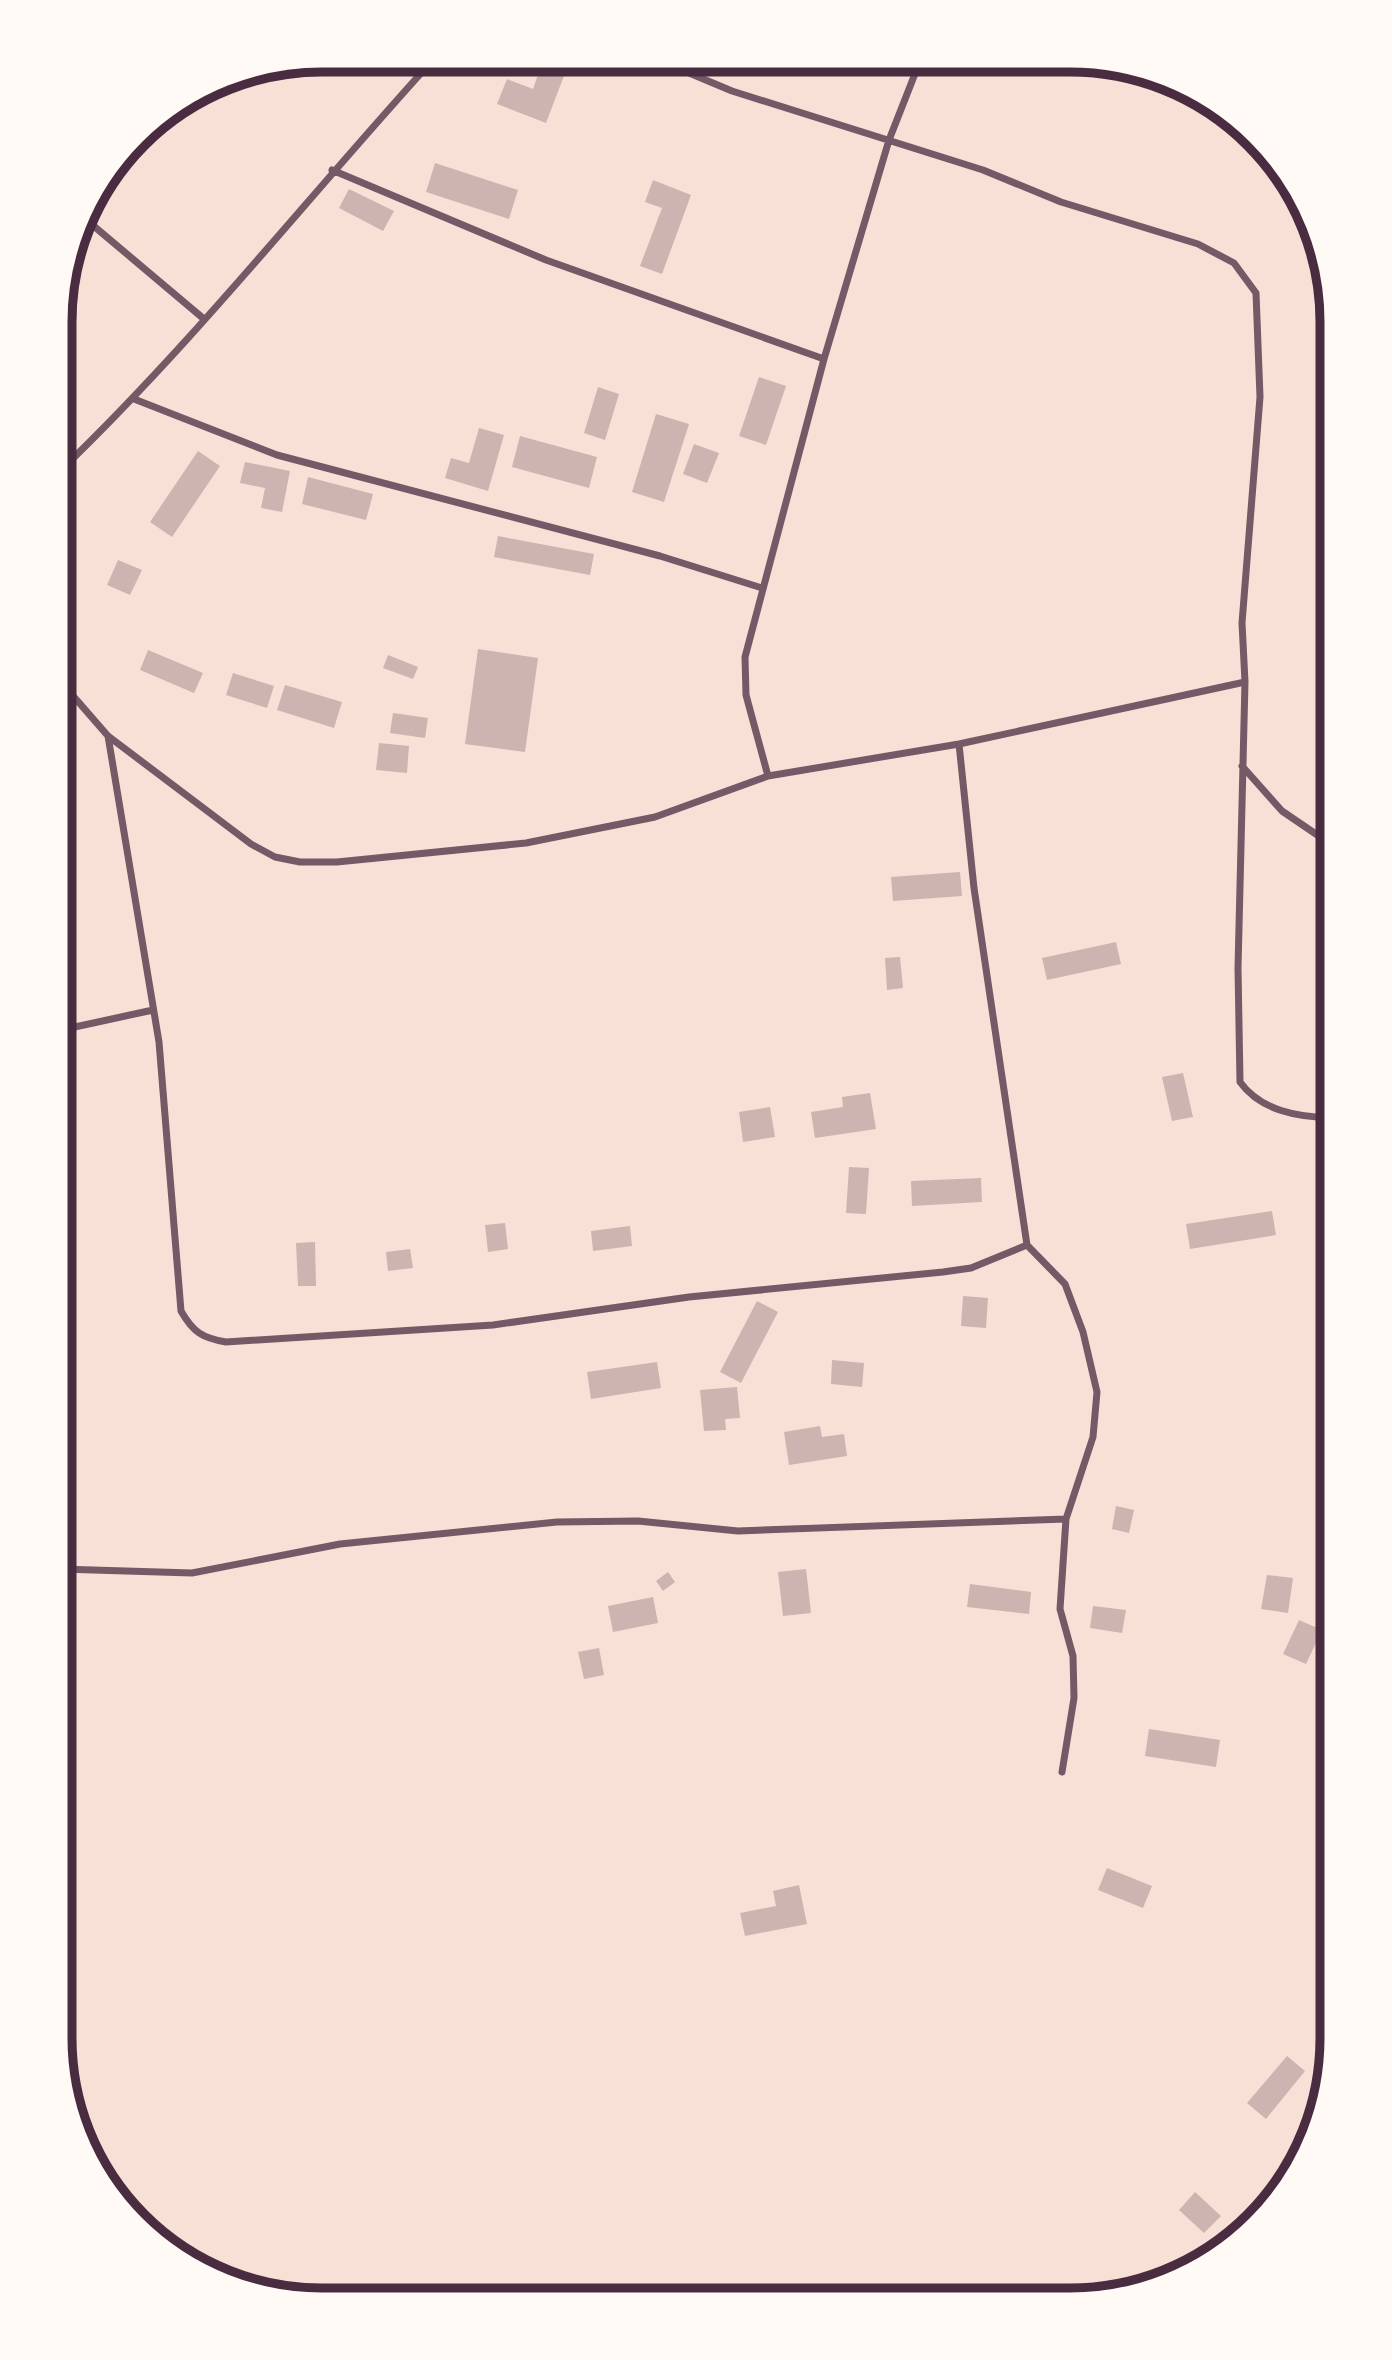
<svg xmlns="http://www.w3.org/2000/svg" width="1392" height="2360" font-family="'DejaVu Sans',sans-serif">
<style>
.building{fill:#ccb4b1}
.lines{fill:none;stroke-linecap:round;stroke-linejoin:round}
.minor{stroke:#755966;stroke-width:7}
.rim{fill:none;stroke:#4a2c40;stroke-width:9}
</style>
<rect width="100%" height="100%" fill="#f7e1d7"/>
<!-- building -->
<path class="building" d="M543,60L567,68L546,123L497,104L507,79L533,89Z
M435,163L518,190L509,219L426,192Z
M653,180L691,195L662,274L640,266L662,208L645,202Z
M349,189L394,211L383,231L339,208Z
M759,377L786,386L766,445L739,436Z
M598,387L619,394L605,440L584,433Z
M656,414L689,424L664,502L632,492Z
M479,428L504,435L488,491L445,478L451,458L469,463Z
M520,436L597,457L589,488L512,467Z
M694,444L719,453L707,483L683,474Z
M198,451L220,466L172,537L150,522Z
M245,462L290,471L282,512L261,508L265,488L240,483Z
M308,477L373,494L366,520L302,504Z
M498,536L594,554L590,575L494,557Z
M118,560L142,570L130,595L107,585Z
M478,649L538,658L525,752L465,744Z
M148,650L203,673L194,693L140,670Z
M388,655L418,667L413,679L383,668Z
M233,673L274,686L267,708L226,695Z
M285,685L342,702L334,728L277,710Z
M393,713L428,718L425,738L390,733Z
M379,743L409,746L407,773L376,770Z
M960,872L962,896L893,901L891,877Z
M1116,942L1121,964L1047,980L1042,958Z
M900,957L903,988L887,990L885,958Z
M1183,1073L1193,1117L1172,1121L1162,1077Z
M870,1093L876,1129L815,1138L811,1112L843,1107L842,1097Z
M770,1107L775,1137L743,1142L739,1112Z
M849,1167L869,1168L866,1214L846,1213Z
M981,1178L982,1202L912,1206L911,1181Z
M1272,1211L1276,1235L1190,1249L1186,1224Z
M505,1223L508,1249L488,1252L485,1225Z
M630,1226L632,1246L593,1251L591,1231Z
M315,1242L316,1286H298L296,1243Z
M410,1249L413,1268L388,1271L386,1252Z
M963,1296L988,1298L986,1328L961,1326Z
M757,1301L778,1312L741,1383L720,1372Z
M832,1360L864,1363L862,1387L831,1384Z
M657,1362L661,1388L591,1399L587,1372Z
M737,1387L740,1418L725,1419L726,1430L704,1431L700,1390Z
M820,1426L822,1437L844,1434L847,1456L789,1465L784,1432Z
M1116,1506L1134,1510L1129,1533L1112,1529Z
M806,1569L811,1613L783,1616L778,1572Z
M668,1572L675,1582L663,1591L656,1581Z
M1267,1575L1293,1578L1288,1613L1261,1609Z
M970,1584L1031,1592L1029,1614L967,1607Z
M653,1597L658,1623L613,1632L608,1606Z
M1093,1606L1126,1610L1122,1633L1090,1628Z
M1299,1620L1322,1630L1306,1664L1283,1654Z
M599,1648L604,1675L584,1679L578,1652Z
M1149,1729L1220,1740L1216,1767L1145,1756Z
M1107,1868L1152,1886L1143,1908L1098,1890Z
M799,1885L807,1924L745,1936L740,1913L776,1906L773,1891Z
M1287,2056L1305,2071L1266,2119L1247,2103Z
M1195,2192L1221,2216L1204,2233L1179,2210Z"/>
<g class="lines">
<!-- minor -->
<path class="minor" d="M658,60L732,91L983,170L1061,202L1198,244L1234,263L1256,293L1260,397L1242,623L1245,682L1238,968L1240,1082C1261,1111 1298,1117 1332,1118
M332,170L546,260L824,359L745,657L746,695L768,776
M83,217L204,319
M824,359L889,140L920,61
M134,399L277,455L660,556L762,588
M61,470C194,342 309,196 433,60
M61,682L108,736L251,844L275,857L300,862H337L526,843L655,817L768,776L959,744L1245,682
M108,736L159,1042L181,1311C193,1332 202,1338 226,1342L493,1325L689,1297L943,1272L971,1268L1027,1245L1065,1284L1083,1332L1097,1392L1093,1437L1066,1519L1060,1609L1073,1656L1074,1698L1062,1772
M959,744L974,888L1027,1245
M1242,766L1282,811L1332,845
M61,1030L153,1010
M60,1569L192,1573L340,1544L557,1522L638,1521L738,1531L1066,1519"/>
</g>
<!-- crop -->
<path d="M0 0H1392V2360H0ZM322 72H1070A250 250 0 0 1 1320 322V2038A250 250 0 0 1 1070 2288H322A250 250 0 0 1 72 2038V322A250 250 0 0 1 322 72Z" fill="#fffaf5" fill-rule="evenodd"/>
<path class="rim" d="M322 72H1070A250 250 0 0 1 1320 322V2038A250 250 0 0 1 1070 2288H322A250 250 0 0 1 72 2038V322A250 250 0 0 1 322 72Z"/>
</svg>
